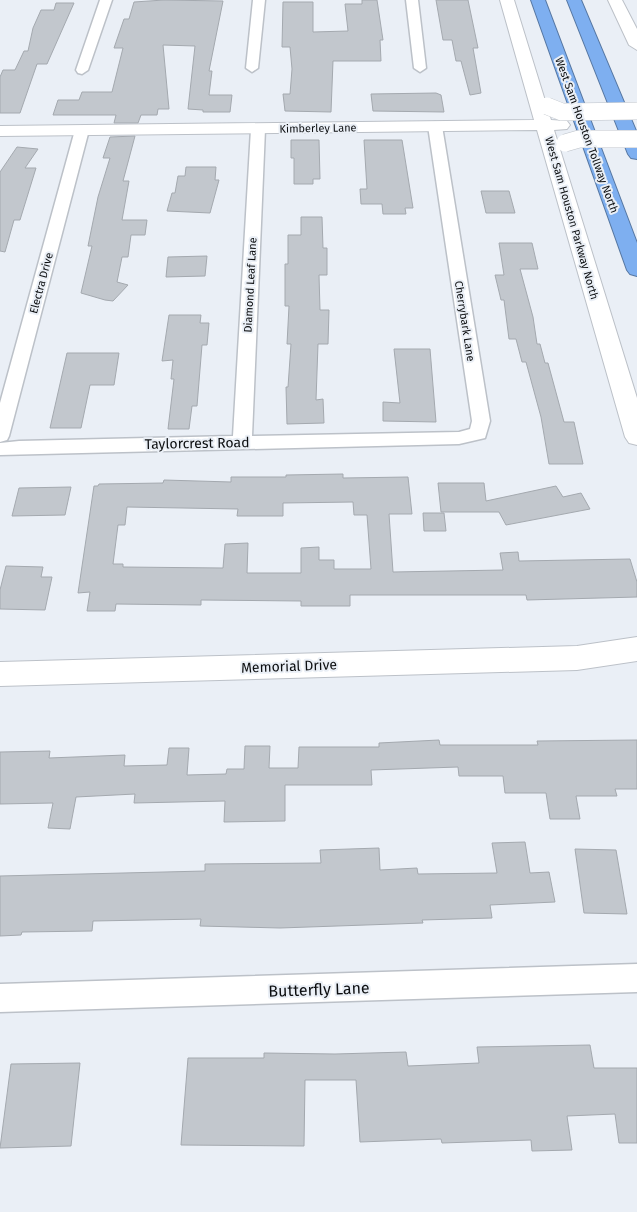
<svg xmlns="http://www.w3.org/2000/svg" width="637" height="1212" font-family="'Fira Sans',sans-serif">
<style>
.building{fill:#c2c7cd;stroke:#a4a9af;fill-rule:evenodd}
.lines{fill:none;stroke-linecap:round;stroke-linejoin:round}
.street-casing{stroke:#bcc1c8;stroke-width:3}
.secondary-casing{stroke:#bcc1c8;stroke-width:2}
.highway-casing{stroke:#5677a2;stroke-width:2}
.street{fill:#fff;fill-rule:evenodd}
.secondary{fill:#fff;fill-rule:evenodd}
.highway{fill:#7eaff0;fill-rule:evenodd}
.secondary-bridge-casing{stroke:#bcc1c8;stroke-width:18;stroke-linecap:butt}
.secondary-bridge{stroke:#fff;stroke-width:17}
.labels{text-anchor:middle;stroke-width:4;stroke-linejoin:round;paint-order:stroke}
.far-street-label{font-size:11px;fill:#0c0e10;stroke:#eaeff6}
.street-label{font-size:14px;fill:#0c0e10;stroke:#eaeff6}
.near-street-label{font-size:16px;fill:#0c0e10;stroke:#eaeff6}
</style>
<rect width="100%" height="100%" fill="#eaeff6"/>
<!-- building -->
<path class="building" d="M164,0L223,1L209,71H212L209,95H232L230,112H203V110L188,109L195,46L163,45L169,109H158L157,115H141L138,123H114L116,115H53L58,100H79L82,92H112L123,48H114L124,19H129L134,2Z
M362,0H377L383,40H380L381,61H333L331,112L285,111L283,94H290L292,69L290,47H282L283,2H313V32L348,31L345,4H362Z
M436,0H468L478,48H473L481,93L470,95L461,61H456L452,40H443Z
M56,3H74L47,64H37L20,113H0V77L3,70H15L24,51H28L33,28L41,10H54Z
M436,93L441,95L444,112L373,111L371,94Z
M135,136L123,181H129L122,220H147L145,235H131L128,257H122L117,282L128,285L113,301L105,300L81,293L92,246H88L98,197L110,158H103L110,137Z
M291,140H319L320,179H313V184H294V158H291Z
M364,140H402L413,208H405L406,214H383L382,204H361L360,189H367Z
M17,147L38,149L25,168H36L20,220H14L5,252L0,251V172Z
M186,167H216L215,180H219L210,213L167,211L172,193H175L178,176H185Z
M481,191H509L515,213H486Z
M301,217H322L323,248H327V275H319L320,310H329L328,344H318L316,400L323,399L324,423L287,424L286,387H288L291,344H287L289,306H285V264H288V235H301Z
M499,243H532L538,269H520L533,317L537,344H540L545,363H548L564,422H574L583,464H549L541,417L526,362H522L516,339H509L504,300H501L495,275H504Z
M207,256L205,276L166,277L168,257Z
M169,315H201L200,323H209L207,345H202L197,406H192L189,429H168L174,379H171L173,360L162,361Z
M394,349H430L436,422L383,421V402L400,403Z
M67,353H119L114,385H90L81,428H50Z
M343,474V478L408,477L412,514H389L393,572L503,570L500,553L518,552L519,561L630,559L637,582V597L527,600L526,595H350V606H301V601L201,600V605L116,604L115,611H87L90,592L78,593L94,486H98L99,484L163,483L164,480L231,482V477H286V475ZM353,502L354,515H367L371,569H334V560H319V547L301,548V573H247L248,543L225,544L223,568L123,567V564H113L118,525H125L127,507L238,509L237,516H283V503Z
M438,483H484L486,501L556,486L563,497L581,493L590,509L506,525L499,512H441Z
M71,487L65,515L12,516L19,488Z
M423,513H444L446,531H424Z
M6,566L43,567L41,577H52L45,610L0,609V590Z
M439,740L440,745H538L537,741L637,740V789H615L617,796H576L580,819H550L546,793H505L503,776H459L458,767L371,770L372,785H285V821L224,822L225,801L134,803L135,794L76,797L70,829L48,828L53,803L0,804V752L50,751L49,758L125,755L124,766L167,765L169,748H189L187,775L226,774L227,769H244L245,746H270L269,768H298L299,747H379V743Z
M525,842L530,873L549,872L555,902L490,905L492,918L422,920L423,923L280,928L200,926L201,919L93,921L92,931L22,932L21,935L0,936V876L205,871V864L321,863L320,850L379,848L380,870L417,868L418,874L497,873L492,843Z
M575,849L616,850L627,914L584,913Z
M590,1045L594,1068H637V1143H619L615,1114L567,1116L572,1150L532,1151L531,1140L442,1143L441,1139L360,1142L356,1080H305L304,1146L181,1145L188,1058H264V1053L335,1054L406,1052L408,1066L479,1063L477,1047Z
M80,1063L71,1146L0,1148L11,1064Z"/>
<g class="lines">
<defs>
<path id="street" d="M100,0H112L88,70L82,74L78,73L76,70Z
M253,0H265L258,68L252,72L246,68Z
M406,0H418L426,68L420,72L414,68Z
M435,122L442,126L490,421L485,438L459,444L0,455V443L19,441L233,436L251,129L258,125L265,129L252,436L459,432L470,429L472,421L428,126Z
M82,126L89,130L9,436L7,440L0,442V403L75,130Z
M637,964V992L0,1012V984Z"/>
<path id="secondary" d="M500,0H514L551,120L567,121L570,125L567,129L554,130L637,398V445L629,443L625,437L537,130L0,136V126L534,120Z
M608,0H622L637,29V50L629,45Z
M637,637V661L577,670L0,686V662L577,646Z"/>
<path id="highway" d="M531,0H545L637,243V276L630,274L627,270Z
M567,0H581L637,133V159L631,158L628,154Z"/>
</defs>
<!-- street casing -->
<use href="#street" class="street-casing"/>
<!-- secondary casing -->
<use href="#secondary" class="secondary-casing"/>
<!-- highway casing -->
<use href="#highway" class="highway-casing"/>
<!-- street -->
<use href="#street" class="street"/>
<!-- secondary -->
<use href="#secondary" class="secondary"/>
<!-- highway -->
<use href="#highway" class="highway"/>
<defs>
<path id="secondary-bridge" d="M547,106L562,112L637,111
M565,143L579,139H637"/>
</defs>
<!-- secondary-bridge casing -->
<use href="#secondary-bridge" class="secondary-bridge-casing"/>
<!-- secondary-bridge -->
<use href="#secondary-bridge" class="secondary-bridge"/>
</g>
<g class="labels">
<!-- far-street labels -->
<g class="far-street-label">
<text transform="translate(318 128) rotate(-1)" y="4">Kimberley Lane</text>
<text transform="translate(587 135) rotate(70)" y="4">West Sam Houston Tollway North</text>
<text transform="translate(572 218) rotate(74)" y="4">West Sam Houston Parkway North</text>
<text transform="translate(41 283) rotate(-75)" y="4">Electra Drive</text>
<text transform="translate(250 285) rotate(-87)" y="4">Diamond Leaf Lane</text>
<text transform="translate(465 321) rotate(81)" y="4">Cherrybark Lane</text>
</g>
<!-- street labels -->
<g class="street-label">
<text transform="translate(197 443) rotate(-1)" y="5">Taylorcrest Road</text>
<text transform="translate(289 666) rotate(-2)" y="5">Memorial Drive</text>
</g>
<!-- near-street labels -->
<g class="near-street-label">
<text transform="translate(319 989) rotate(-2)" y="6">Butterfly Lane</text>
</g>
</g>
</svg>
